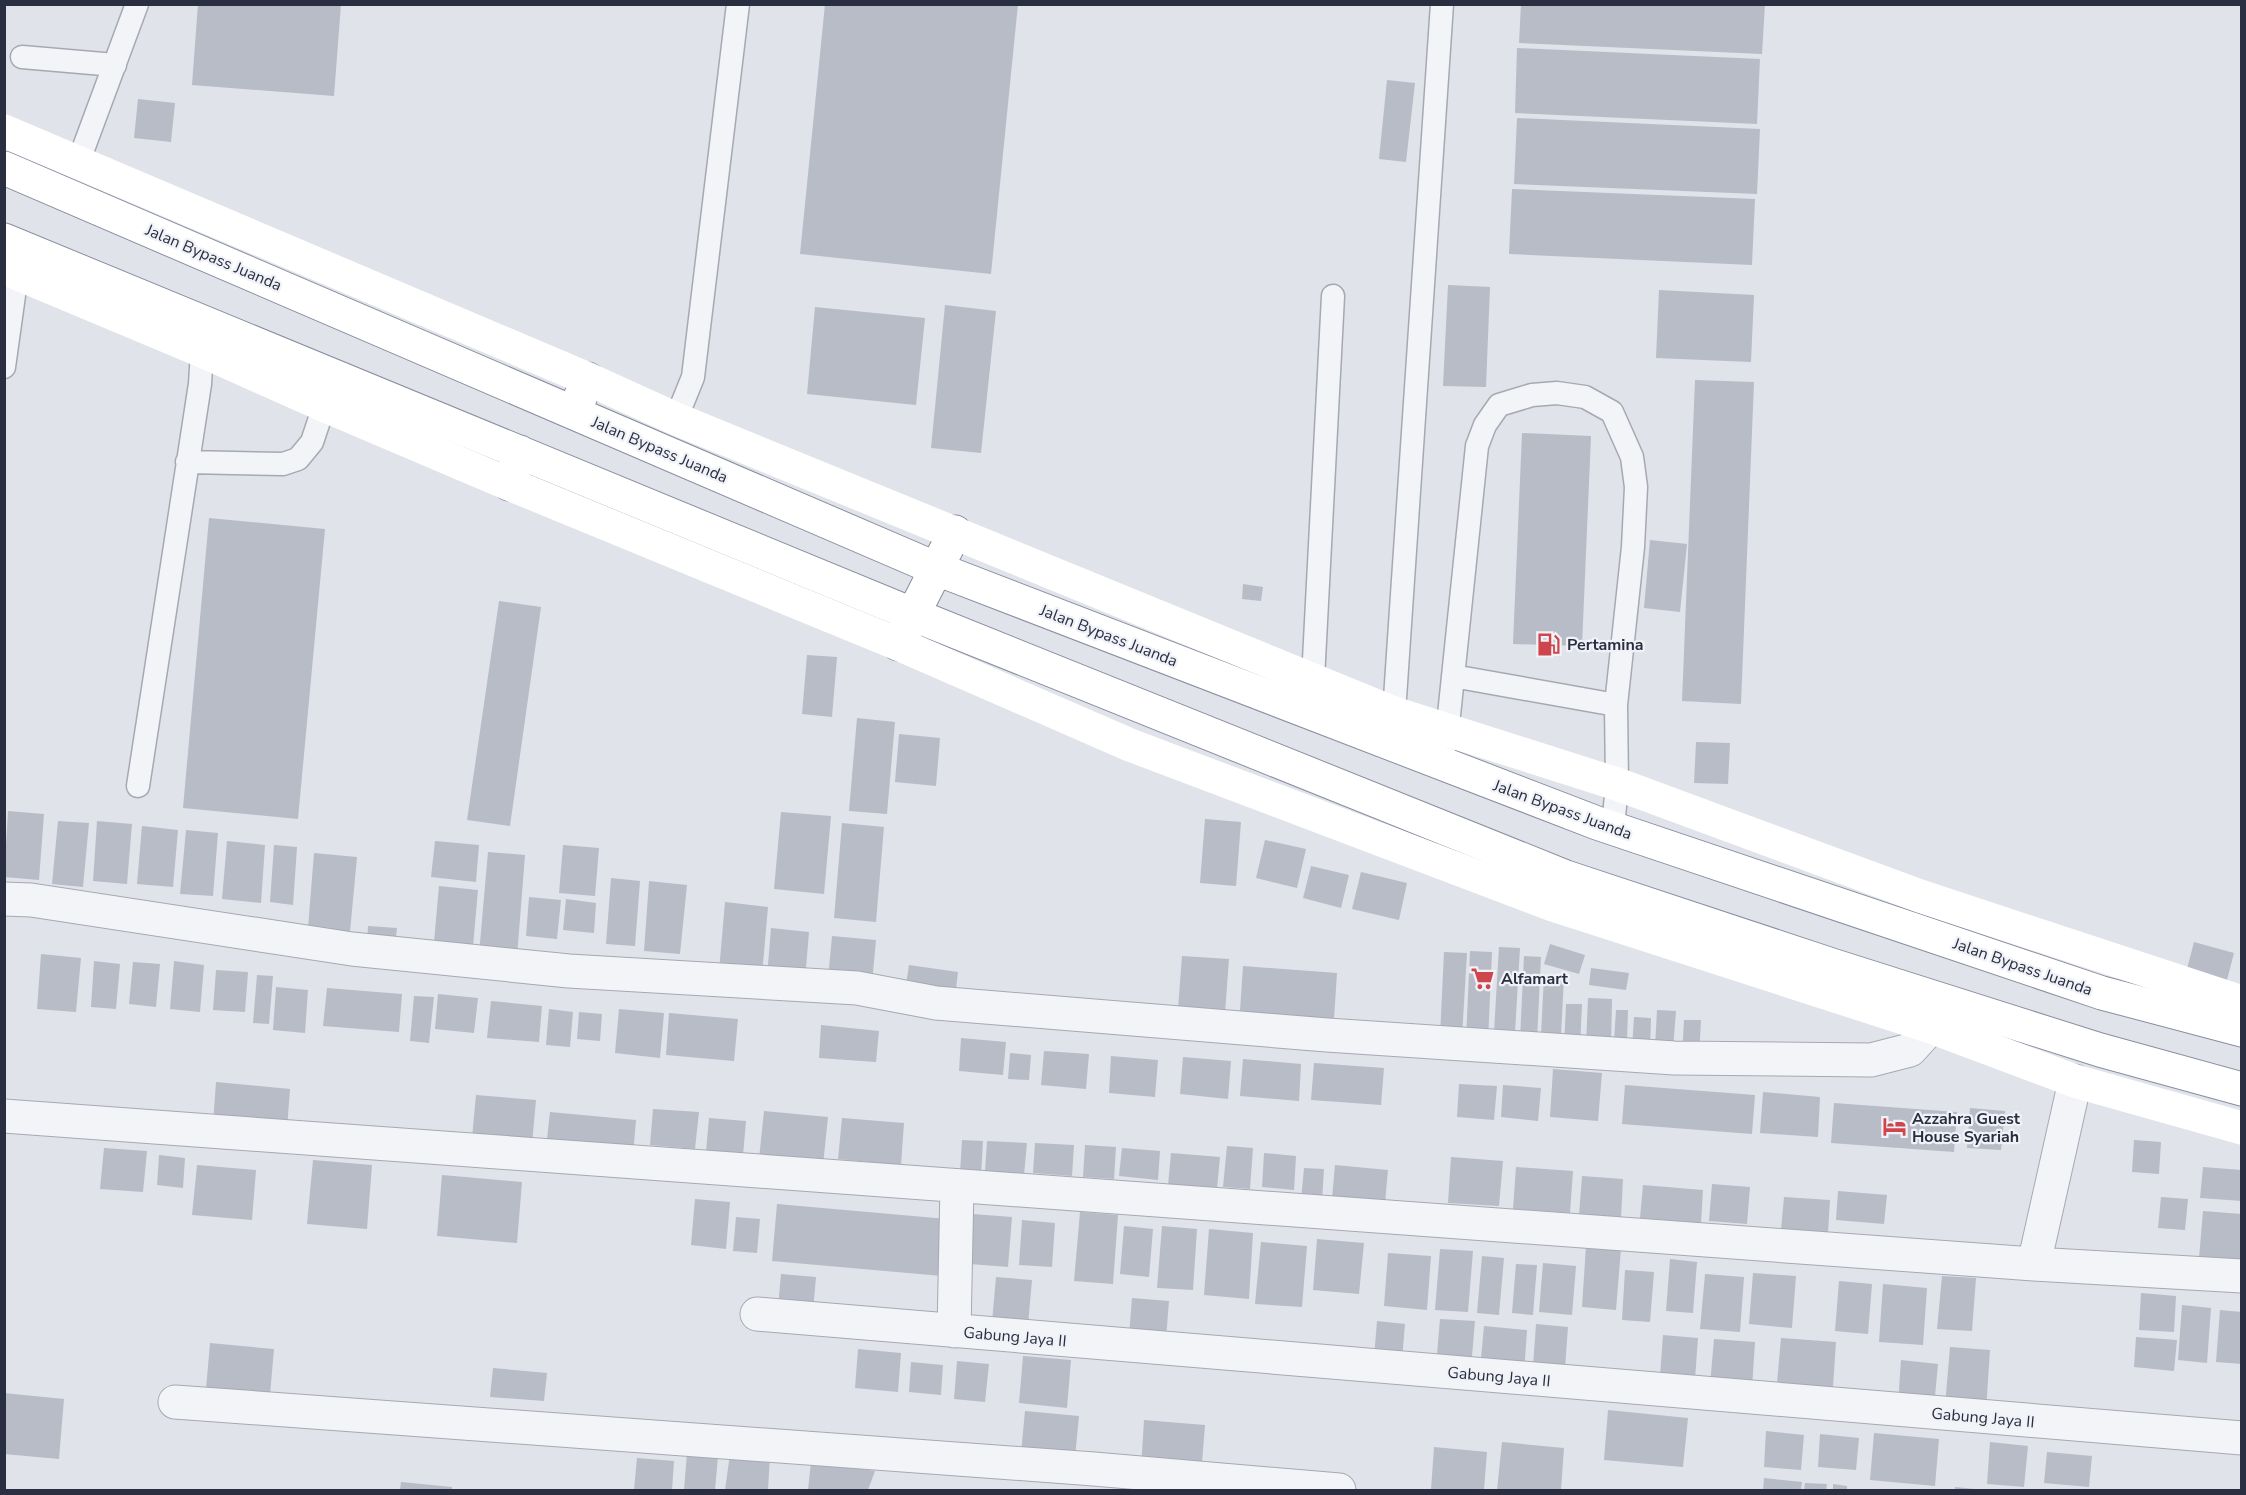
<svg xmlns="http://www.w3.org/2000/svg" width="2246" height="1495" font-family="'Nunito Sans',sans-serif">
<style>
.building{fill:#b8bcc6}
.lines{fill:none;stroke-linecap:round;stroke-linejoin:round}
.lane-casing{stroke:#a5a9b3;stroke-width:25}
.street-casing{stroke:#a5a9b3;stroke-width:35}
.highway-casing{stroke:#888fa0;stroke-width:35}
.lane{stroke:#f3f4f8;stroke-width:22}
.street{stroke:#f3f4f8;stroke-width:33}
.secondary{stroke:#fff;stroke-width:33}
.highway{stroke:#fff;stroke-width:33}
.labels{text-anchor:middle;stroke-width:4.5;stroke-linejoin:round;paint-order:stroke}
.street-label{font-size:16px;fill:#292f41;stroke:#f0f2f7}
.poi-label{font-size:16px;font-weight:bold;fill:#292f41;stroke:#f0f2f7;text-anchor:start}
</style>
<rect width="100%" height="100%" fill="#e0e3e9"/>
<!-- building -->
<path class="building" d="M198,4H341L334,96L192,85Z
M825,4H1018L991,274L800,254Z
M1521,4H1765L1762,54L1519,43Z
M1517,48L1760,59L1757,124L1515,113Z
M1387,80L1415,83L1406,162L1379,159Z
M138,99L175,103L171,142L134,138Z
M1517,118L1760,129L1757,194L1514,184Z
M1512,189L1755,199L1752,265L1509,254Z
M1448,285L1490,287L1486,387L1443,386Z
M1659,290L1754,295L1751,362L1656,358Z
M945,305L996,311L981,453L931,448Z
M815,307L925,318L916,405L807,394Z
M1695,380L1754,382L1741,704L1682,701Z
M1522,433L1591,436L1582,646L1513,644Z
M209,518L325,529L298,819L183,808Z
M1650,540L1687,544L1680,612L1644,608Z
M1243,584L1263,587L1261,601L1242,599Z
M499,601L541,607L510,826L467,820Z
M807,655L837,657L832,717L802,714Z
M857,718L895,722L887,814L849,811Z
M899,734L940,738L936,786L895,782Z
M1696,742L1730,743L1728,784L1694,783Z
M8,811L44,814L39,880L4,877Z
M781,812L831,816L824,894L774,889Z
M1205,819L1241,822L1236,886L1200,883Z
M58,821L89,823L83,887L52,884Z
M97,821L132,824L127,884L93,881Z
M842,823L884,827L876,922L834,918Z
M142,826L178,830L173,887L137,884Z
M186,830L218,833L213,896L180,894Z
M1265,840L1306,849L1297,888L1256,878Z
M227,841L265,845L261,903L222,899Z
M435,841L479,845L476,882L431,877Z
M274,845L297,847L293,905L270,902Z
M563,845L599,848L595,896L559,893Z
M488,852L525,855L517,957L479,954Z
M314,853L357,857L350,932L308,928Z
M1311,866L1349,875L1341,908L1303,898Z
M1361,872L1407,883L1399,920L1352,909Z
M611,878L640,881L635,946L606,944Z
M649,881L687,885L680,954L644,951Z
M439,886L478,890L473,946L434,942Z
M529,897L561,900L557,939L526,936Z
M566,899L596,903L594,933L563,930Z
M725,902L768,907L762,975L719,971Z
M368,926L397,928L395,946L367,944Z
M771,928L809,932L805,980L767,977Z
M832,936L876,940L872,983L828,979Z
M2194,942L2234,953L2227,980L2187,969Z
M1550,944L1585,955L1579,974L1544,964Z
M1499,947L1520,948L1515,1033L1494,1032Z
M1470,951L1492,952L1488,1041L1466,1040Z
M1444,952L1467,953L1462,1037L1440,1036Z
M41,954L81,958L76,1012L37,1009Z
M1182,956L1229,959L1225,1013L1178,1009Z
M1524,956L1541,957L1537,1040L1520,1039Z
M94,961L120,964L116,1009L91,1007Z
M174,961L204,965L200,1012L170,1009Z
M133,962L160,964L156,1007L129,1004Z
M909,965L958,972L955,997L905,991Z
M1243,966L1337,973L1334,1019L1240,1011Z
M1591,968L1629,973L1626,990L1589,985Z
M216,970L248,972L245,1012L213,1010Z
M257,975L273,976L269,1024L253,1023Z
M1544,976L1564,977L1561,1036L1541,1035Z
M276,987L308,990L305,1033L273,1030Z
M327,988L402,994L399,1032L323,1026Z
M438,994L478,998L474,1033L435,1029Z
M414,996L434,997L429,1043L410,1041Z
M1588,998L1612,999L1611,1047L1586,1045Z
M491,1001L542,1006L539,1042L487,1038Z
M1566,1004H1582L1580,1048L1564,1047Z
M549,1009L573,1012L570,1047L546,1045Z
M619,1009L664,1013L660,1058L615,1053Z
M1616,1010H1628L1627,1042L1614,1041Z
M1657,1010L1676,1011L1673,1049L1655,1048Z
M579,1012L602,1014L600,1041L577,1039Z
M669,1013L738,1019L734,1061L666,1055Z
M1634,1017L1651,1018L1650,1050L1632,1049Z
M1684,1020H1701L1699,1057L1682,1056Z
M821,1025L879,1031L876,1062L819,1058Z
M961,1038L1006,1042L1003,1075L959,1071Z
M1044,1051L1089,1054L1086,1089L1041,1085Z
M1010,1053L1031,1055L1029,1080L1008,1079Z
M1111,1056L1158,1060L1155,1097L1109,1093Z
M1183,1057L1231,1061L1228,1099L1180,1094Z
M1243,1059L1301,1064L1299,1101L1240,1096Z
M1314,1063L1384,1068L1381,1105L1311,1100Z
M1553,1069L1602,1073L1598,1121L1550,1117Z
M216,1082L290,1089L287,1129L213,1123Z
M1459,1084L1497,1086L1494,1120L1457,1117Z
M1503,1085L1541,1088L1538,1121L1501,1117Z
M1625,1085L1755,1095L1752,1134L1622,1124Z
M1763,1092L1820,1097L1818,1137L1760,1133Z
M476,1095L536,1100L532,1144L472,1138Z
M1834,1103L1957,1112L1954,1152L1831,1143Z
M1970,1108L2005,1111L2001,1150L1967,1148Z
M653,1109L699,1112L695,1149L650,1145Z
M764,1111L828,1117L823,1165L759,1159Z
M550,1112L636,1120L633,1155L546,1148Z
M709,1118L746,1121L743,1155L706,1152Z
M842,1118L904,1123L901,1165L838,1159Z
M962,1140L983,1141L981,1175L960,1173Z
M2134,1140L2161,1142L2159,1174L2132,1172Z
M987,1141L1027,1143L1024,1175L985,1172Z
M1035,1143L1074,1145L1072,1176L1033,1173Z
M1085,1145L1116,1147L1114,1179L1083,1177Z
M1227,1146L1253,1148L1250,1189L1223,1187Z
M104,1148L147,1151L143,1192L100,1189Z
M1122,1148L1160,1151L1158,1180L1119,1176Z
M1171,1153L1220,1157L1217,1189L1168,1186Z
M1264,1153L1296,1156L1294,1190L1262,1187Z
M159,1155L185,1158L183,1188L157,1185Z
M1451,1157L1503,1161L1499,1206L1448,1203Z
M313,1160L372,1165L367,1229L307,1224Z
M197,1165L256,1170L252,1220L192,1215Z
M1335,1165L1388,1170L1385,1203L1332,1198Z
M1516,1167L1573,1171L1570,1213L1513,1209Z
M2203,1167L2242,1170V1201L2200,1198Z
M1304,1168L1324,1169L1322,1201L1301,1200Z
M442,1175L522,1182L517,1243L437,1236Z
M1582,1176L1623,1179L1621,1218L1579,1215Z
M1712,1184L1750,1187L1747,1224L1709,1221Z
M1643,1185L1703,1190L1701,1223L1640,1218Z
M1838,1191L1887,1195L1884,1224L1836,1220Z
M1784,1197L1830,1200L1828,1233L1781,1230Z
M2161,1197L2188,1199L2185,1230L2158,1228Z
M695,1199L730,1202L726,1249L691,1245Z
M777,1204L947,1219L942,1276L772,1261Z
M2203,1211L2242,1214V1261L2199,1258Z
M1080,1212L1118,1215L1113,1284L1074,1281Z
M973,1214L1012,1217L1008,1267L969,1264Z
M736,1217L760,1219L757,1253L733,1251Z
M1022,1220L1055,1223L1052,1267L1019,1265Z
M1124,1226L1153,1229L1149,1277L1120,1274Z
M1162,1226L1197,1229L1193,1290L1157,1288Z
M1209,1229L1253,1233L1249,1299L1204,1295Z
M1317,1239L1364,1243L1359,1294L1313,1290Z
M1261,1242L1307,1246L1302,1307L1255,1304Z
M1586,1246L1621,1249L1616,1310L1582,1307Z
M1440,1249L1473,1251L1468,1312L1435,1310Z
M1388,1253L1431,1256L1427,1310L1384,1306Z
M1482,1256L1504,1258L1499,1315L1477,1313Z
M1670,1259L1697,1262L1693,1313L1666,1311Z
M1543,1263L1576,1266L1572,1315L1539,1312Z
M1516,1264L1537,1265L1533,1315L1512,1313Z
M1625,1270L1654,1272L1650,1322L1622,1320Z
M1753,1273L1796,1276L1792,1328L1749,1324Z
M781,1274L816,1277L813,1311L778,1308Z
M1705,1274L1744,1277L1740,1332L1700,1329Z
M1942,1276L1976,1278L1972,1331L1937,1329Z
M996,1277L1032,1280L1028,1325L992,1322Z
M1839,1281L1872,1284L1868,1334L1835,1331Z
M1883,1284L1927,1288L1923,1345L1879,1342Z
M2141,1293L2176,1296L2174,1332L2139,1330Z
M1132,1298L1169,1301L1166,1339L1129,1336Z
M2182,1305L2211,1308L2207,1363L2178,1360Z
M2220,1310L2242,1312V1364L2216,1362Z
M1440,1319L1475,1321L1471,1368L1436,1366Z
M1377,1321L1405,1324L1402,1360L1374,1357Z
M1536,1324L1568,1327L1565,1368L1533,1366Z
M1484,1326L1527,1330L1524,1373L1480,1369Z
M1663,1335L1698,1338L1695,1379L1660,1376Z
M2136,1337L2177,1340L2174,1371L2134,1367Z
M1781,1338L1836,1342L1833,1387L1777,1383Z
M1714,1339L1755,1342L1752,1388L1710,1385Z
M210,1343L274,1349L270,1395L206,1389Z
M1950,1347L1990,1350L1986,1410L1945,1406Z
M858,1349L901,1353L898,1392L855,1388Z
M1023,1356L1071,1360L1067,1408L1019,1403Z
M1901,1360L1938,1364L1934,1407L1898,1404Z
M957,1361L989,1364L985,1402L954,1399Z
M911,1362L943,1365L941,1395L909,1392Z
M493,1368L547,1373L544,1401L490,1397Z
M4,1393L64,1399L59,1459L4,1454Z
M1608,1410L1688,1418L1683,1467L1604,1460Z
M1025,1411L1079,1416L1075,1457L1021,1453Z
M1144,1420L1205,1425L1201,1475L1141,1469Z
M1766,1431L1804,1435L1801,1470L1764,1467Z
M1874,1433L1939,1439L1935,1486L1870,1480Z
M1820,1434L1859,1438L1856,1470L1818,1467Z
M1502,1442L1564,1448L1561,1490H1497Z
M1990,1442L2028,1446L2024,1487L1987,1484Z
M1434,1447L1487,1452L1484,1490H1431Z
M2047,1452L2092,1456L2089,1487L2044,1483Z
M687,1453L718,1456L715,1490H684Z
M730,1454L770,1456L768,1490H725Z
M637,1458L674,1461L672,1490H634Z
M811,1462L875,1471L868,1490H808Z
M1764,1478L1802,1482L1801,1490H1763Z
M401,1482L452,1487V1490H400Z
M1805,1483L1827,1484L1826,1490H1804Z
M1833,1484L1847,1486V1490H1833Z
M1955,1487L1975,1489V1490H1955Z"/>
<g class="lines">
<defs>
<path id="lane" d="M22,57L115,65
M78,163L137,4
M4,367L17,274
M676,419L693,377L738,4
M187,462L283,464L298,459L312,442L328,394
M1453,676L1616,705
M1313,679L1333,296
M1391,726L1394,713L1442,4
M1446,744L1477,446L1485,425L1499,405L1532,395L1557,393L1585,397L1612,412L1632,457L1636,487L1633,547L1616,705L1617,784L1613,828
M138,786L200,384L202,351"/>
<path id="street" d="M4,899L31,900L352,949L569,971L857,988L936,1003L1327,1035L1674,1058L1871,1060L1910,1050L1931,1027
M4,1116L2034,1264L2242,1276
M2034,1264L2075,1081
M757,1314L2242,1438
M954,1331L957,1186
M175,1402L1094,1469L1339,1490"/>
<path id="highway" d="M4,168L937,569L1597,823L2102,993L2242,1030
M4,240L914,615L1566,877L1835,966L2100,1050L2242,1089
M574,412L588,379
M509,484L520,452
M898,644L955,532"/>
</defs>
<!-- lane casing -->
<use href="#lane" class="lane-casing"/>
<!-- street casing -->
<use href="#street" class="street-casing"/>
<!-- highway casing -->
<use href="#highway" class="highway-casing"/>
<!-- lane -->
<use href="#lane" class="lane"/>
<!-- street -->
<use href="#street" class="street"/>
<!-- secondary -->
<path class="secondary" d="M4,131L588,379L676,419L1394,713L1617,784L1920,896L2242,1002
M4,268L202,351L323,405L509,484L898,644L1130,745L1553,905L1931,1027L2075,1081L2242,1128"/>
<!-- highway -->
<use href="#highway" class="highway"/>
</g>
<!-- icons -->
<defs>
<symbol id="fuel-bare" viewBox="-9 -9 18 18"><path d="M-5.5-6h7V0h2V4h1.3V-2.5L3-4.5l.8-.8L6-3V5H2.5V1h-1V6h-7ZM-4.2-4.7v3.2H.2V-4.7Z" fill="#cf454d" stroke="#f0f2f7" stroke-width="2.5" paint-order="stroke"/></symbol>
<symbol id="supermarket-bare" viewBox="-9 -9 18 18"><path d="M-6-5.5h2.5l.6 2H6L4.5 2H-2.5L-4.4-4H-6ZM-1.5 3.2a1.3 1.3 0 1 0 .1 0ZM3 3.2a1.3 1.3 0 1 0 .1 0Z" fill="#cf454d" stroke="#f0f2f7" stroke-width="2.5" paint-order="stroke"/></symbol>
<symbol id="hotel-bare" viewBox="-9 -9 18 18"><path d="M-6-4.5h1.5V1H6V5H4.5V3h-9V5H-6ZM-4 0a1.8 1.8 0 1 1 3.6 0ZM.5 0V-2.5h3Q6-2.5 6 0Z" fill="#cf454d" stroke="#f0f2f7" stroke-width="2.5" paint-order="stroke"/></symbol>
</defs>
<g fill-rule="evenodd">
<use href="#fuel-bare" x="1532" y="628" width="33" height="33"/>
<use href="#supermarket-bare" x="1466" y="962" width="33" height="33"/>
<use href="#hotel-bare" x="1878" y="1110" width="33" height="33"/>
</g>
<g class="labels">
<!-- street labels -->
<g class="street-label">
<text transform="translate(214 257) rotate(23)" y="6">Jalan Bypass Juanda</text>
<text transform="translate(660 449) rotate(23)" y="6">Jalan Bypass Juanda</text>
<text transform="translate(1109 635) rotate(21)" y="6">Jalan Bypass Juanda</text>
<text transform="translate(1563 809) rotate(20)" y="6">Jalan Bypass Juanda</text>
<text transform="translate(2023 966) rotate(19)" y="6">Jalan Bypass Juanda</text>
<text transform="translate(1015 1336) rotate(5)" y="6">Gabung Jaya II</text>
<text transform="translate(1499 1376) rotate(5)" y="6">Gabung Jaya II</text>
<text transform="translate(1983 1417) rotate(5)" y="6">Gabung Jaya II</text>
</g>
<!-- poi labels -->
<g class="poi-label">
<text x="1567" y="650">Pertamina</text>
<text x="1501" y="984">Alfamart</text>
<text x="1912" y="1124">Azzahra Guest<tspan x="1912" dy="18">House Syariah</tspan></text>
</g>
</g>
<!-- border -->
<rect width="2246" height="1495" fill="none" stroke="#292f41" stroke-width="12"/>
</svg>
